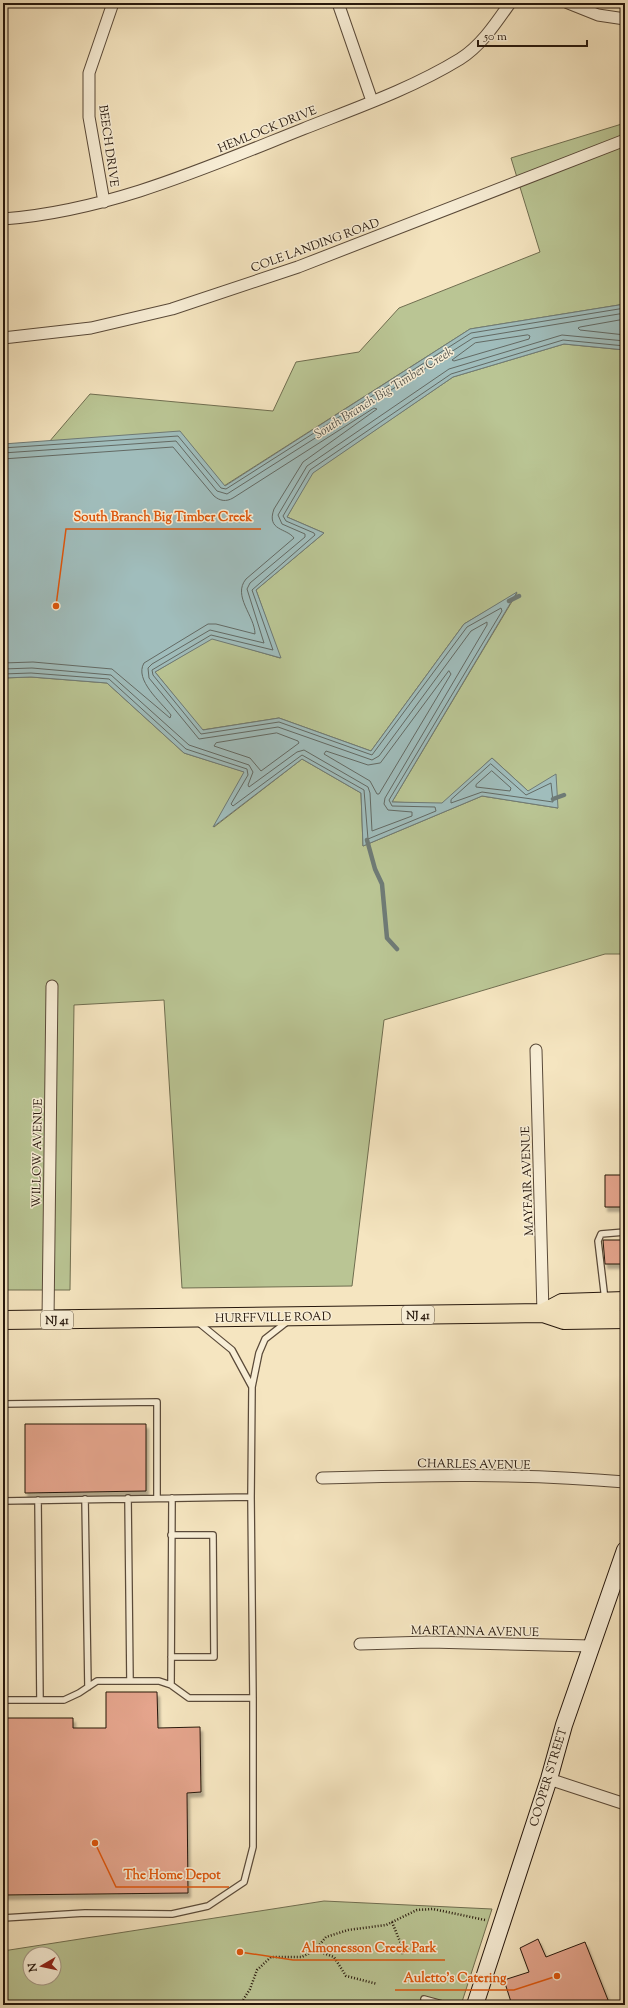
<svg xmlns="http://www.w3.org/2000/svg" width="628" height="2008" font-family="'Sorts Mill Goudy',serif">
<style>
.green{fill:#bac594;stroke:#706e50;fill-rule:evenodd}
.water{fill:#a0bdbc;stroke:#6f7b76}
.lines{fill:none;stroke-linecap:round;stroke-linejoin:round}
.shore{stroke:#636a64;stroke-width:1}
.stream{stroke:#6f7b76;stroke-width:4.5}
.building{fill:#e5a58d;stroke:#26170c;filter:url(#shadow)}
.service-casing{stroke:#5a4a39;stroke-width:8}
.minor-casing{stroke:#5a4a39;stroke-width:13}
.secondary-casing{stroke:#26170c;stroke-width:18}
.primary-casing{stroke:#26170c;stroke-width:20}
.path{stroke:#26170c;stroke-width:2.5;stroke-dasharray:1 2;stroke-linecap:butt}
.service{stroke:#f8eed6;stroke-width:5.5}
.minor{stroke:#f8eed6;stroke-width:11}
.secondary{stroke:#f8eed6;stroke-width:16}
.primary{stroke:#f5e5c0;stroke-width:18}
.labels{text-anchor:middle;stroke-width:3;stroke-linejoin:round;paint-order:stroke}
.shield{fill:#f8eed6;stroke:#655849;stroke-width:1}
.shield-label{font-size:11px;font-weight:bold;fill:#26170c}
.street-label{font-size:12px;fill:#26170c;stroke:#f8eed6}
.water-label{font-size:13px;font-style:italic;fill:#51514a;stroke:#f8eed6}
.leader{fill:none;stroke:#de560c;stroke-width:1.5}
.callout-dot{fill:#de560c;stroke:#f8eed6;stroke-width:1.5}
.callout-label{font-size:13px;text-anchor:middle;font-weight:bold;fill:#de560c;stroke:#f8eed6;stroke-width:3;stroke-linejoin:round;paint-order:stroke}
</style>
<defs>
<filter id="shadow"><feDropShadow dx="2.5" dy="4.5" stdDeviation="1" flood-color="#0004"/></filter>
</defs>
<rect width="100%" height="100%" fill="#f5e5c0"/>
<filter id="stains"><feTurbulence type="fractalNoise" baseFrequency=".005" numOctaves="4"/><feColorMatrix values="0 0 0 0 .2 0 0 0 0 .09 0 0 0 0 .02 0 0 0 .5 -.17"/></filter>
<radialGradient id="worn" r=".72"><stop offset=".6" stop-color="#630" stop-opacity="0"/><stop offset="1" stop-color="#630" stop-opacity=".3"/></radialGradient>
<!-- green -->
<path class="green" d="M625,123V304L470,329L224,486L180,432L49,442L90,394L273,411L296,362L359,352L399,308L540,252L511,158Z
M564,344L625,350V954H605L384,1020L352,1286L182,1288L164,1000L74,1005L70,1290H3V678L31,677L107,683L184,753L245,772L214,827L302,759L361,793L363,846L482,796L558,808L528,791L492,758L442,804L392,802L517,593L464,624L371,751L279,718L202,730L155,672L212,638L280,658L256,590L324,533L287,517L312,473L453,377Z
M324,1901L492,1909L461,2005H3V1951ZM30,1954H54V1978H30Z"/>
<!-- water -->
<path class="water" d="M625,304V350L564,344L453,377L313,473L287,517L324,533L256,590L281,658L212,639L155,672L203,730L279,718L371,751L464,624L517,592L392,802L442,803L492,758L528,791L556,774L558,808L482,796L363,846L361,793L302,759L213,827L244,772L184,753L107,683L31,677L3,678V444L180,431L225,486L470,329Z"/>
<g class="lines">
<!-- shore -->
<path class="shore" d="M625,319L580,327L578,328L580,330L625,335
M528,335L530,336L529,339L454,361L452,360L475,343Z
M3,448L178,436L221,488L226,489L471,333L625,308
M3,453L176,441L217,491L227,494L473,338L625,313
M3,459L173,447L214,496C220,501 226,502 233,498L374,408L377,409L303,462L274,509C266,531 287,528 294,538L246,579C232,596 255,616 255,634L216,624H208L144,663C134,680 161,702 171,715L170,718L112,669L33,662L3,663
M3,669L32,668L111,675L189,745L249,765L253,772L248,785L249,787L297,752L304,750L368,787L370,793L372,831L412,816V812L388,810L384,804L385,798L487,625V622L471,631L379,756L372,760L278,727L199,739L149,678L148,668L152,664L210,630L264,643L247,589L250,583L305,537V534L282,524L278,515L307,466L449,369L562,335L625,341
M449,671L451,674L379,794H377L370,781L324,754L326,751L368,765L380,763Z
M3,674L31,673L109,679L186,749L247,769L248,775L231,804L233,806L302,755L364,790L368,839L436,811L435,807L392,806L389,800L502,611L501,608L467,627L372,755L279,722L201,734L153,675L152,670L211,635L273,650L252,590L315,535L314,533L286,521L283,516L310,470L451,374L563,340L625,346
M277,733L298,741L299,743L261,771L250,758L214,746L216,743Z
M491,764L526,795L551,783L553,802L482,792L451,803V800Z
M492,771L511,788L510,791L476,787V785Z"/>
<!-- stream -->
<path class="stream" d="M509,601L519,596
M553,799L564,795
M367,840L375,869L382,884L387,938L397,949"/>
</g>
<!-- building -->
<path class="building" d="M605,1175H625V1207H605Z
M603,1240H625V1264H605Z
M25,1424H146V1491L25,1493Z
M106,1692H157L158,1728L200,1727L201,1792L187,1793L188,1893L3,1895V1718H73V1728H106Z
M538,1939L546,1957L585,1942L610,2005H512L504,1980L529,1972L520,1948Z"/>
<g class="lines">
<defs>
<path id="service" d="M605,1300L598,1241L601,1234L625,1232
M199,1323L232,1350L252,1387L259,1353L265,1339L288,1321
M3,1404L157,1402V1498
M251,1497L252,1387
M128,1498L130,1681
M85,1499L88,1687
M38,1500L40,1700
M3,1501L251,1497L253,1698
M171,1657H214L213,1535H171
M171,1685L172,1498
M3,1700H64L79,1693L97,1681H159L171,1685L189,1698H253V1847L244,1882L208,1906L172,1914L85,1913L3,1918
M424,1999L446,2005"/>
<path id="minor" d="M338,3L372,101
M568,3L598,15L625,19
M104,202L89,117V73L113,3
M3,219C109,211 205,168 303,129C356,108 411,89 460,59C481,46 496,23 510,3
M3,338L91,328L172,309L298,267L625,140
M536,1050L543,1313
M48,1320L52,986
M322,1478C423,1475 525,1473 625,1482
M360,1644L429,1642L591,1646
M549,1779L625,1804"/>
<path id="secondary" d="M475,2005L549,1779L564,1725L625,1550"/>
<path id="primary" d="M543,1313L562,1303L625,1301
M3,1320L543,1313L564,1320L625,1319"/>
</defs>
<!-- service casing -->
<use href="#service" class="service-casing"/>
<!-- minor casing -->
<use href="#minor" class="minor-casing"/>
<!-- secondary casing -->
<use href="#secondary" class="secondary-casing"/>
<!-- primary casing -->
<use href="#primary" class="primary-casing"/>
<!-- path -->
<path class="path" d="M392,1922L401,1944L403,1956
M315,1950L334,1957L346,1976L377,1984
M240,2005L250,1989L257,1970L271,1957H302L315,1950L326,1937L348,1930L386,1925L417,1910L433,1909L485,1920"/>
<!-- service -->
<use href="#service" class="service"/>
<!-- minor -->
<use href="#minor" class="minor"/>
<!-- secondary -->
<use href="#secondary" class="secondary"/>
<!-- primary -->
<use href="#primary" class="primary"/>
</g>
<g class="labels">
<!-- shield labels -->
<g class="shield">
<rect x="402" y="1306" width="32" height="18" rx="3"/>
<rect x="41" y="1311" width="32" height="18" rx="3"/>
</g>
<g class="shield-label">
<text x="418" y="1319">NJ 41</text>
<text x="57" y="1324">NJ 41</text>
</g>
<!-- street labels -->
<g class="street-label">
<text transform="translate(267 129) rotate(-22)" y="4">HEMLOCK DRIVE</text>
<text transform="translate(109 146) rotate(82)" y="4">BEECH DRIVE</text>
<text transform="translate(315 245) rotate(-20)" y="4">COLE LANDING ROAD</text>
<text transform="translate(37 1153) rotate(-89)" y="4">WILLOW AVENUE</text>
<text transform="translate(527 1181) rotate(-92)" y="4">MAYFAIR AVENUE</text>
<text transform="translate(273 1317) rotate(-1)" y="4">HURFFVILLE ROAD</text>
<text transform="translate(474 1464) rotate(1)" y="4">CHARLES AVENUE</text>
<text transform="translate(475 1631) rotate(1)" y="4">MARTANNA AVENUE</text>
<text transform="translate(548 1777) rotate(-73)" y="4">COOPER STREET</text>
</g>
<!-- water labels -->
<g class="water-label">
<text transform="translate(383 392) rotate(-32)" y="5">South Branch Big Timber Creek</text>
</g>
</g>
<!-- callouts -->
<path class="leader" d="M56 606L66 529H261M95 1843L116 1887H229M240 1952L293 1960H445M557 1976L514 1990H395"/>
<g class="callout-dot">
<circle cx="56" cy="606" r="4"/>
<circle cx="95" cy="1843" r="4"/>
<circle cx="240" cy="1952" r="4"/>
<circle cx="557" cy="1976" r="4"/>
</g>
<g class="callout-label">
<text x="163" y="521">South Branch Big Timber Creek</text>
<text x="172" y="1879">The Home Depot</text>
<text x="369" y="1952">Almonesson Creek Park</text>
<text x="455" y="1982">Auletto's Catering</text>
</g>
<!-- margin -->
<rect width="628" height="2008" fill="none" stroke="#f5e5c0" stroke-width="16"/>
<rect x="4" y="4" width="620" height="2000" fill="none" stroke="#26170c" stroke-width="2"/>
<rect x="8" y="8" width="612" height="1992" fill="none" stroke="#26170c"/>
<!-- north arrow -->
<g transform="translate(42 1966) rotate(261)"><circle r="19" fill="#f8eed6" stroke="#a49885"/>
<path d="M0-3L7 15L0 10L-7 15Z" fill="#8f2418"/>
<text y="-6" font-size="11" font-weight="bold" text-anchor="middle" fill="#26170c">N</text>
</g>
<!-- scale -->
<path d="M478 40v6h109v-6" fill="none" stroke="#26170c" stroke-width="2"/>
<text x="484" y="40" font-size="12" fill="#26170c" stroke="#f8eed6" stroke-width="3" paint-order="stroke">50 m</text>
<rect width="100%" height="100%" filter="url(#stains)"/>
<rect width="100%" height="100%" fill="url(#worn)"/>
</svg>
